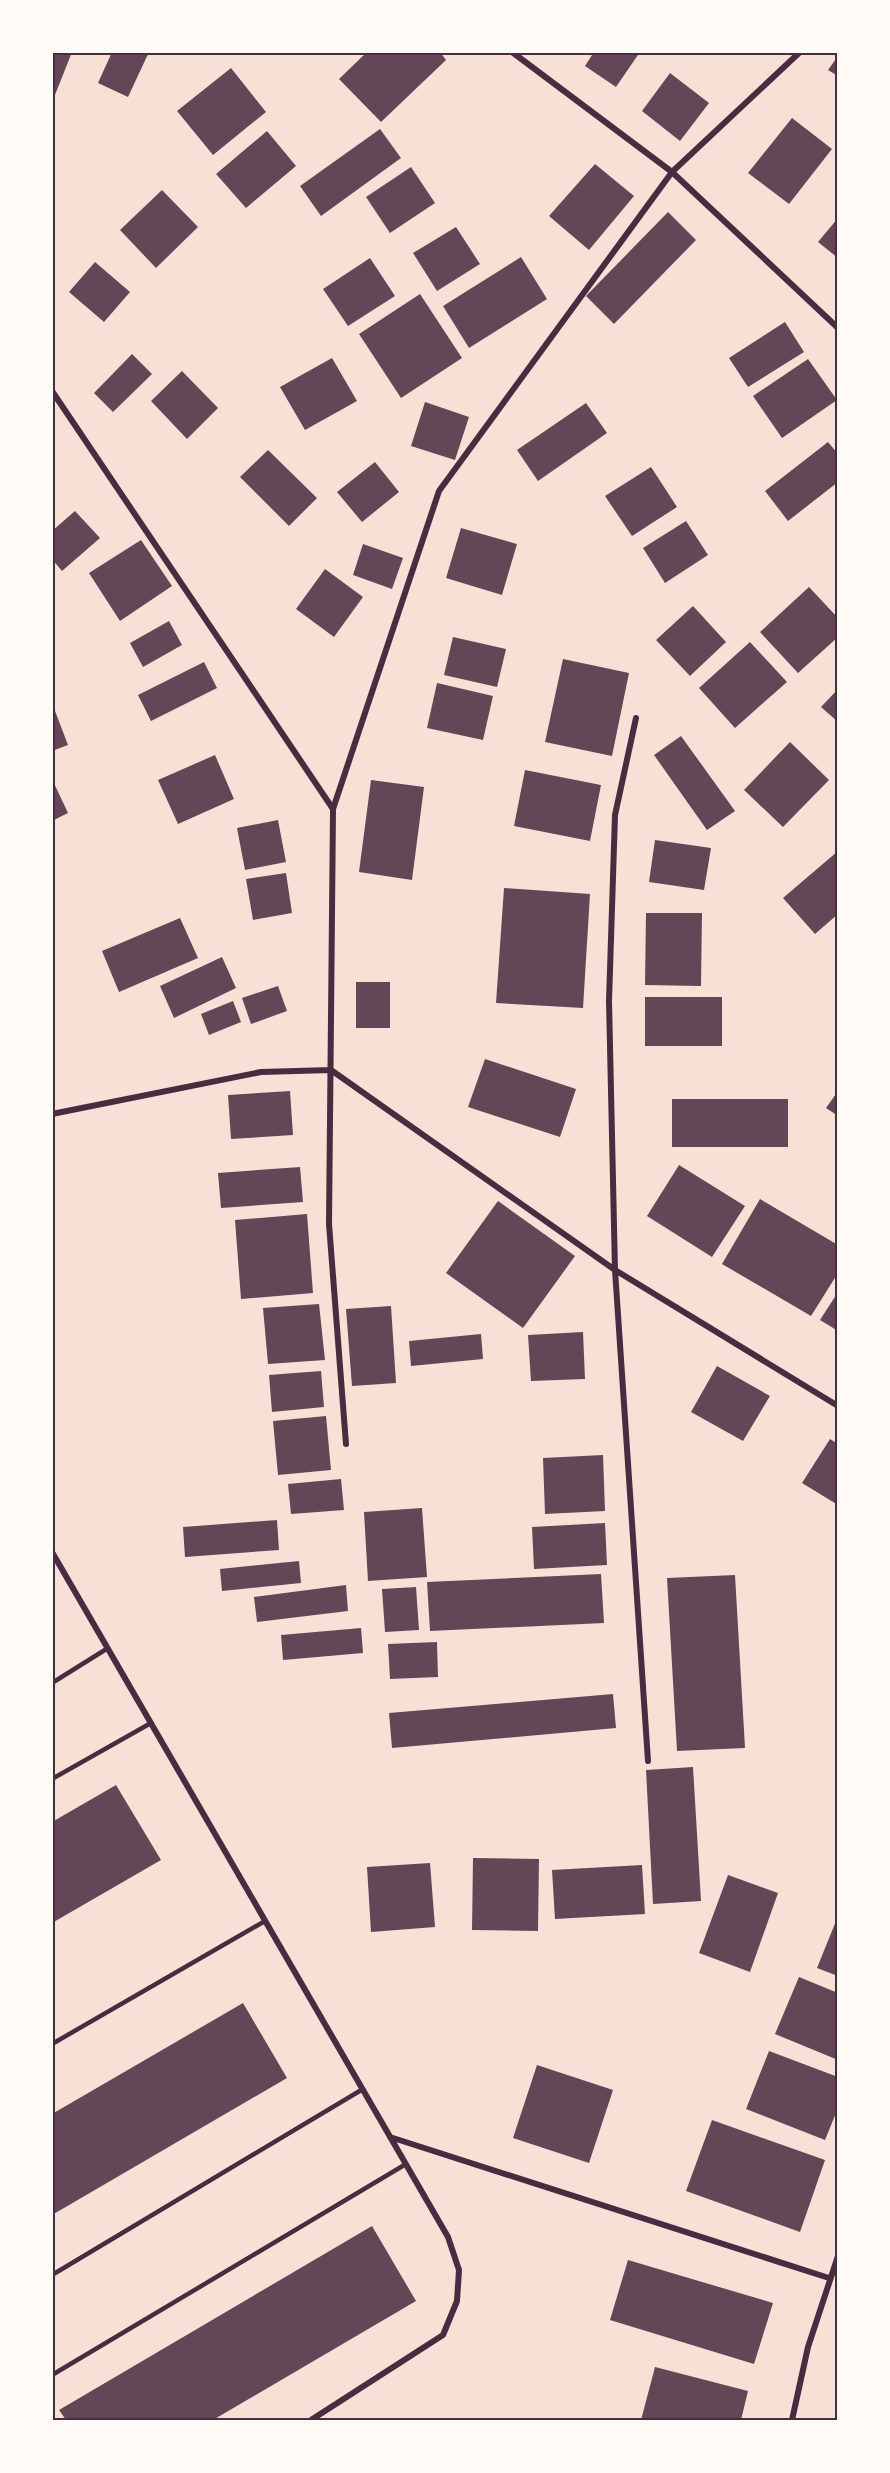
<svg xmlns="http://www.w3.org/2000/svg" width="890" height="2473" font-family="'PT Sans Narrow',sans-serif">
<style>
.building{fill:#644757}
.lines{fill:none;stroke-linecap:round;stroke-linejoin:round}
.service{stroke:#4a2c40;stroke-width:4.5}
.minor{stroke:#4a2c40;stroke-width:6}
.neatline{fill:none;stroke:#4a2c40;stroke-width:2}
</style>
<rect width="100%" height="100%" fill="#f7e1d7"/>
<!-- building -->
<path class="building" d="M52,52H72L53,100H52Z
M112,52H149L128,97L98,83Z
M367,52H440L446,60L381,122L339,79Z
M594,52H640L616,87L585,66Z
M838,56V76L828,70Z
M231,68L266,112L213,155L177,111Z
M670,73L709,103L680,141L642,111Z
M792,118L832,149L789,204L748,173Z
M380,129L401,158L321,216L300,186Z
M267,131L296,166L246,208L216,174Z
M595,164L634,196L589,250L549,216Z
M411,167L435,203L390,233L366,197Z
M162,190L198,227L156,268L120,230Z
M668,212L696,240L614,324L586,296Z
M838,218V258L818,242Z
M456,227L480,264L437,291L413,253Z
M521,257L547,299L469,348L443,306Z
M370,258L395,296L348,326L323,289Z
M95,262L130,292L104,322L69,292Z
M420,294L462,358L401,398L359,334Z
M785,322L804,352L748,387L729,358Z
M132,354L152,374L113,412L94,393Z
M332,358L357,401L305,430L280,387Z
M808,359L837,400L782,438L753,396Z
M182,371L218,408L187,439L151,401Z
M425,402L469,417L455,460L411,446Z
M586,403L607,433L538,481L517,450Z
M828,442L838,454V482L788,521L765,491Z
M268,450L317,498L289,526L240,477Z
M375,462L399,492L362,522L337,492Z
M651,467L677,507L632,536L605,496Z
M75,511L100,538L62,571L52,559V531Z
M686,521L708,555L665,583L643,548Z
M461,528L517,544L502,595L446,578Z
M141,540L172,586L120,621L89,573Z
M363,544L403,558L392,589L353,575Z
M325,569L363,597L334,637L296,609Z
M809,587L838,618V637L798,673L760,632Z
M693,606L726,642L690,676L656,640Z
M169,621L182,645L143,667L130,643Z
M453,637L506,649L497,687L444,675Z
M750,642L787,682L735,728L699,688Z
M563,659L629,673L612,756L545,742Z
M204,662L217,688L151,721L138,695Z
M437,683L493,696L483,740L427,728Z
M838,689V722L821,707Z
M52,703L68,745L52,751Z
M681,736L735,811L707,830L654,755Z
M790,742L829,780L783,827L744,790Z
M215,755L234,799L178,824L158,780Z
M525,770L601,785L590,841L514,826Z
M52,779L68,813L52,821Z
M371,780L424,787L412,880L359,872Z
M278,820L286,862L245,870L237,828Z
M655,840L711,848L704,890L649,882Z
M838,851V914L815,934L783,898Z
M286,873L292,913L253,920L246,879Z
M504,888L590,894L583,1008L496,1003Z
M646,913H702L701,986L645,985Z
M180,918L198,958L119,992L102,951Z
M222,957L236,988L174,1018L160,986Z
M356,982H390V1028H356Z
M278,986L287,1011L251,1024L242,998Z
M645,997H722V1046H645Z
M233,1001L241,1022L209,1035L201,1014Z
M485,1059L576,1089L560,1137L468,1107Z
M290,1091L293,1135L231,1139L228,1095Z
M838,1091V1116L826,1108Z
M672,1099H788V1147H672Z
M679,1165L745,1206L712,1257L647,1216Z
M300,1167L303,1202L221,1208L218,1173Z
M760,1199L838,1245V1273L811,1316L722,1264Z
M498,1201L575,1256L523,1328L446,1273Z
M307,1214L313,1293L241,1299L235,1220Z
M838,1292V1331L820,1320Z
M319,1304L325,1360L268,1364L263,1308Z
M391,1306L396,1383L352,1386L346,1309Z
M583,1332L585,1379L531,1381L528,1335Z
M481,1334L483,1359L411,1366L409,1341Z
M717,1366L770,1396L743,1441L691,1412Z
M321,1371L324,1407L272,1412L269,1375Z
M326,1416L331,1470L278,1475L273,1421Z
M830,1439L838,1444V1505L802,1483Z
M603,1455L605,1511L545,1514L543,1458Z
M341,1479L344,1510L291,1514L288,1484Z
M422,1508L427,1577L368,1581L364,1512Z
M277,1520L279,1550L185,1557L183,1527Z
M605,1523L607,1565L534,1569L532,1527Z
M299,1561L301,1583L222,1591L220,1569Z
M601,1574L604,1623L430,1631L427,1582Z
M735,1575L745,1748L677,1751L667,1578Z
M346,1585L348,1611L257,1622L254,1597Z
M416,1587L419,1630L385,1632L382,1589Z
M361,1628L363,1653L283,1660L281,1635Z
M437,1642L438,1677L390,1679L388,1644Z
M613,1694L616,1728L392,1748L389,1713Z
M693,1767L701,1901L653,1904L646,1770Z
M116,1785L161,1860L52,1923V1822Z
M473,1858L539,1859L538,1931L472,1930Z
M430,1863L435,1927L371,1932L367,1867Z
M642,1865L645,1914L555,1919L552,1870Z
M728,1875L778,1893L750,1972L699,1953Z
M838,1916V1976L817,1968Z
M799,1977L838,1993V2060L775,2034Z
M243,2003L287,2078L52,2215V2114Z
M769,2051L838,2077V2108L825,2140L746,2109Z
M537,2065L613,2090L589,2163L513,2138Z
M712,2120L825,2160L800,2232L686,2191Z
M372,2226L416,2301L213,2420H66L59,2410Z
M628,2260L773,2303L754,2364L610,2320Z
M655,2367L748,2391L741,2420H641Z"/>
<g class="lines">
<!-- service -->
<path class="service" d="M52,1683L108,1648
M52,1779L151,1723
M52,2044L265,1921
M52,2275L363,2089
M52,2375L406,2164"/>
<!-- minor -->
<path class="minor" d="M512,52L672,172L838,328
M52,391L333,809
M636,718L615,815L609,1001L615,1270L648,1761
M52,1114L261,1072L331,1070L615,1270L838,1406
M346,1444L329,1224L333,809L439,491L672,172L800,52
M52,1552L448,2237L459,2270L457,2301L443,2335L311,2420
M390,2137L829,2278
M792,2420L808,2347L838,2256"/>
</g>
<!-- border -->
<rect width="890" height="2473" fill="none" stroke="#fffaf5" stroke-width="108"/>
<rect x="54" y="54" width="782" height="2365" class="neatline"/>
</svg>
